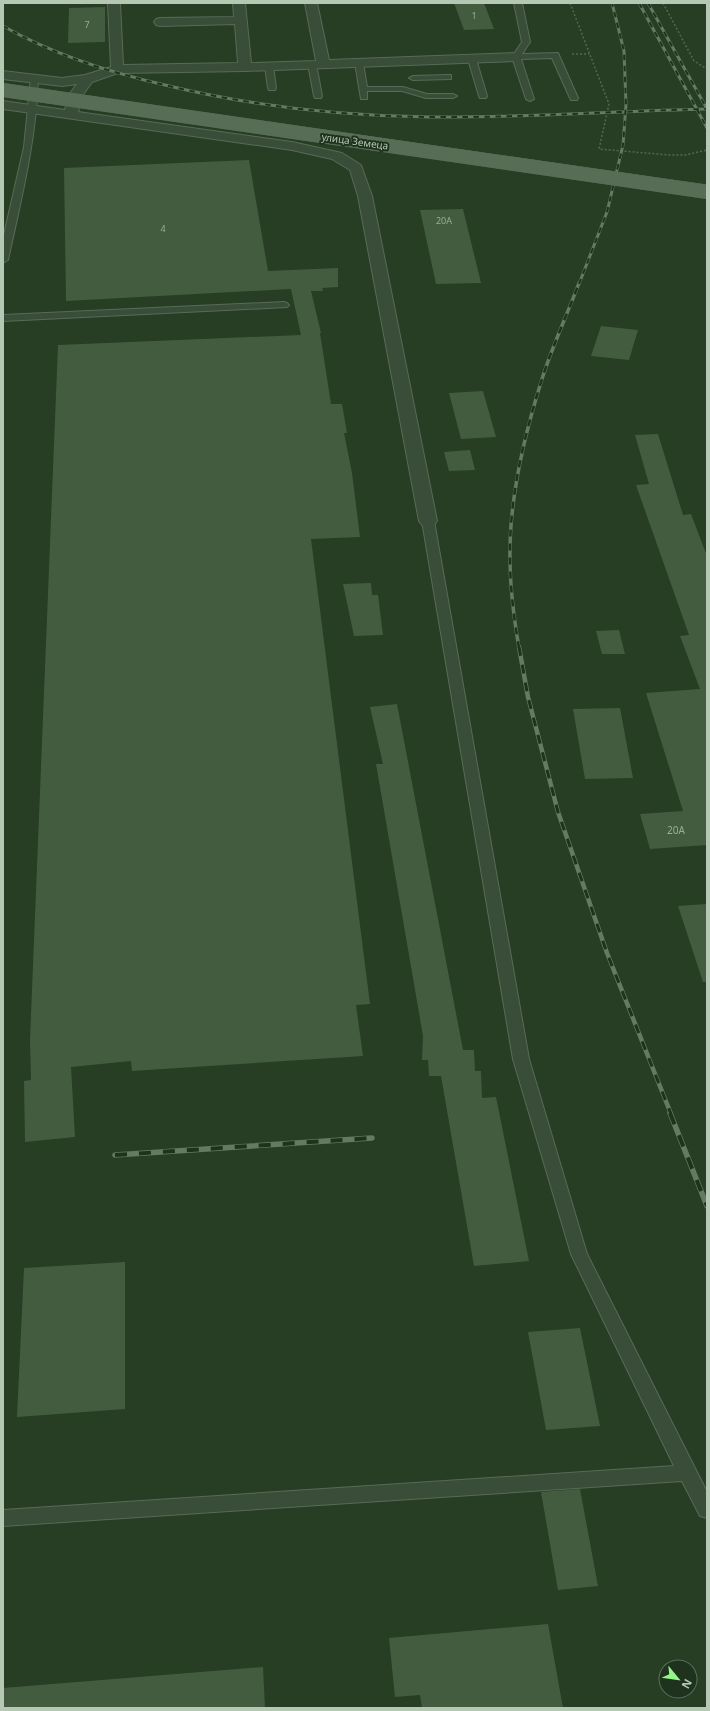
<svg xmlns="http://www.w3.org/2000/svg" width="710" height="1711" font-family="'Noto Sans',sans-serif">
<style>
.building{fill:#435c40}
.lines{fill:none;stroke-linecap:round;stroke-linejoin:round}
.lane-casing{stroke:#586b56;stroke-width:2}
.street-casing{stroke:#586b56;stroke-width:2}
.path{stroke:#5c664f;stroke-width:1.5;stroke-dasharray:2 2;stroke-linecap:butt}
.lane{fill:#3a4d38;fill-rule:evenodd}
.street{fill:#3a4d38;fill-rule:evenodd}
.tram{stroke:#637b61;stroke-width:1}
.rail-far3-casing{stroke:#637b61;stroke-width:3}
.rail-far2-casing{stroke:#637b61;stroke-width:3.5}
.rail-far1-casing{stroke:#637b61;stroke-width:4.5}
.rail-casing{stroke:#637b61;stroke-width:5.5}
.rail-far3{stroke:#1f321d;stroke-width:2;stroke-dasharray:5.5;stroke-linecap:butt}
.rail-far2{stroke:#1f321d;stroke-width:2.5;stroke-dasharray:7;stroke-linecap:butt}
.rail-far1{stroke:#1f321d;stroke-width:3;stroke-dasharray:9;stroke-linecap:butt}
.rail{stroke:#1f321d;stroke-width:4;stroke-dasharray:12;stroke-linecap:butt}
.primary-bridge-casing{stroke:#465944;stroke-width:14;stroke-linecap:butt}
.primary-bridge{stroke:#586d56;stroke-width:14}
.labels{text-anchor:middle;stroke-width:4;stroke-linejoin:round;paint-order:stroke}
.far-number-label{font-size:9px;fill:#98ad97}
.far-street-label{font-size:10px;fill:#b5c8b4;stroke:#1f321d}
.number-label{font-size:10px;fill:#98ad97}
</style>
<rect width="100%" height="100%" fill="#273d24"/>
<!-- building -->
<path class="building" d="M454,3H484L494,29L464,30Z
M105,7V42L68,43L69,8Z
M249,160L268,271L338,268V287L322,288L323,291H311L321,333H320L331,404H342L347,433H344L352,473L360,537L311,539L370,1004L356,1005L363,1056L132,1071L131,1061L71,1067L75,1137L25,1142L24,1081L31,1080L30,1040L58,345L301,335L291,289L66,301L64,168Z
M463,209L481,283L436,284L420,210Z
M601,326L638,330L629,360L591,356Z
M483,391L496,437L461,439L449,393Z
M658,434L683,515L691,514L707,556V845L650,849L640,814L683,811L646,693L700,689L680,636L689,635L636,485L649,484L635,435Z
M470,450L475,470L449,471L444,452Z
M371,583L372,595H378L383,635L354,636L343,584Z
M619,630L625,654H602L596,631Z
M397,704L463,1050H474L475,1071H481L482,1098L496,1097L529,1261L474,1266L441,1076H429L428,1060H422L423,1036L376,764H383L370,707Z
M620,708L633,778L585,779L573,709Z
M707,904V982H703L678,906Z
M125,1262V1409L17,1417L24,1268Z
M580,1328L600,1426L546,1430L528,1332Z
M580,1489L598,1586L558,1590L541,1492Z
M548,1624L563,1708H422L420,1695L395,1697L389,1638Z
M263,1667L265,1708H3V1688Z"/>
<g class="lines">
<defs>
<path id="lane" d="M514,3H522L530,42L522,54L558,53L578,98L577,100H571L570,98L552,58L521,59L534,99L530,101L526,99L512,57L522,42Z
M469,57H472L476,59L487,96L486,98H480L479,96L468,59Z
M356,61H359L363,63L367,87H403L427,94H453L457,96L453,98H426L402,91H367V99H361L355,63Z
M309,62H315L316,64L322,96L321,98H315L314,96L308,64Z
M266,64H269L273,66L276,88L275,90H269L268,88L265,66Z
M448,75H451V79L413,80L409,78L413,76Z
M31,77H37L38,79C36,141 21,200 8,260L3,263V239L24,147Z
M284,302L287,303L289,305L287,307L3,321V315Z
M428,518L432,519L434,521L529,1059L587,1254L707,1492V1518L700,1516L682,1481L3,1526V1510L674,1466L571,1254L513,1059L422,521L424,519Z"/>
<path id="street" d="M108,3H120L123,65L238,63L235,24L160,26L156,25L154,22L156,19L160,18L234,17L233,3H245L251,63L316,61L305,3H317L329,60L516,53L520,54L522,57L520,60L516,61L245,71L118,73L92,82L82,96L78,112L292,142L342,153L361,165L372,196L437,521L434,525L428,526L422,525L419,521L358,196L350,170L332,159L292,150L3,109V101L65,110L68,96L77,84L62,86L3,79V71L62,78L85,75L111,67Z"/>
</defs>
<!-- lane casing -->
<use href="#lane" class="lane-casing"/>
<!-- street casing -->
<use href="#street" class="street-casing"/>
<!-- path -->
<path class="path" d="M570,3L609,104L599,149L669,155H685L707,150
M663,3L694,61L707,69
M572,54H589"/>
<!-- lane -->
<use href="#lane" class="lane"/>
<!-- street -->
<use href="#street" class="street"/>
<!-- tram -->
<path class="tram" d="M3,84L707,185"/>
<defs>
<path id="rail-far3" d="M639,3L707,128
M648,3L707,109
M3,26C54,55 108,72 165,85C251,106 341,116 429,117C522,118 615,111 707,109
M579,284L607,212L623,145L626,104L624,51L612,3"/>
<path id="rail-far2" d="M519,648C514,619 510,588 510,558C509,498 524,436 542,379C552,347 567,315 579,283"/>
<path id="rail-far1" d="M519,647L528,697L558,812L607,953L671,1114"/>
<path id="rail" d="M670,1113L707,1206
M115,1155L372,1138"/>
</defs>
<!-- rail-far3 casing -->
<use href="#rail-far3" class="rail-far3-casing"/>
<!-- rail-far2 casing -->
<use href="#rail-far2" class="rail-far2-casing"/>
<!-- rail-far1 casing -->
<use href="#rail-far1" class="rail-far1-casing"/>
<!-- rail casing -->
<use href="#rail" class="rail-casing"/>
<!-- rail-far3 -->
<use href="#rail-far3" class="rail-far3"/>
<!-- rail-far2 -->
<use href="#rail-far2" class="rail-far2"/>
<!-- rail-far1 -->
<use href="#rail-far1" class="rail-far1"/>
<!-- rail -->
<use href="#rail" class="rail"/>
<defs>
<path id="primary-bridge" d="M3,90L707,192"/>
</defs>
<!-- primary-bridge casing -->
<use href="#primary-bridge" class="primary-bridge-casing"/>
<!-- primary-bridge -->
<use href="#primary-bridge" class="primary-bridge"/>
</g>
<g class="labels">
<!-- far-number labels -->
<g class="far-number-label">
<text x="474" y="19">1</text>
<text x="87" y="28">7</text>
<text x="444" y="224">20А</text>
<text x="163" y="232">4</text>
</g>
<!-- far-street labels -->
<g class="far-street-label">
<text transform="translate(355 141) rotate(8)" y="4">улица Земеца</text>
</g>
<!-- number labels -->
<g class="number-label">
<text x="676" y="834">20А</text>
</g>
</g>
<!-- border -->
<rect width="710" height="1711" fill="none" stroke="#b5c8b4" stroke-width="8"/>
<!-- north arrow -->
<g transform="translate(678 1679) rotate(119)"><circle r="19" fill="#1f321d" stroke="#5b6e59"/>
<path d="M0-3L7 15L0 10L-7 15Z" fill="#92f68b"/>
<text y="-6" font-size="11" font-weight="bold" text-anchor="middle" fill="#b5c8b4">N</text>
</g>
</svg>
